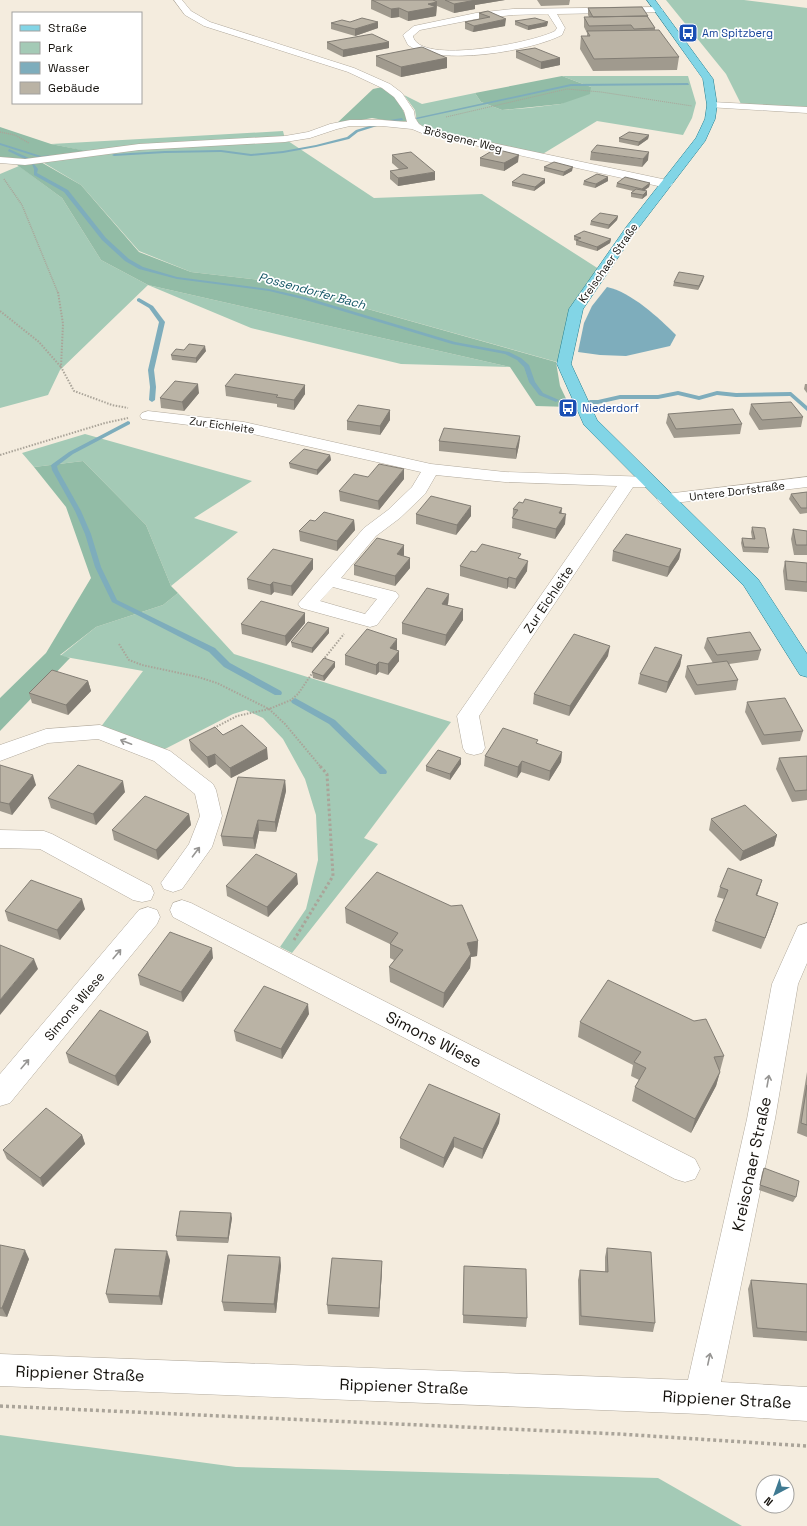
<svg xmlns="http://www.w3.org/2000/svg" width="807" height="1526" font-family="'Space Grotesk',sans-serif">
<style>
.green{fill:#a4cab6}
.forest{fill:#92bca6}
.water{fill:#7eadbc}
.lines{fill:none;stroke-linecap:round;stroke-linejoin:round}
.stream{fill:#7eadbc;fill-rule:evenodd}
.minor-casing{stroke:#b1a99c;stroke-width:1}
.major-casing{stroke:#267f90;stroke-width:1}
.path-far4{stroke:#aaa499;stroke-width:1;stroke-dasharray:1 1;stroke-linecap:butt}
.path-far3{stroke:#aaa499;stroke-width:1.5;stroke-dasharray:1 1;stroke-linecap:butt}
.path-far2{stroke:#aaa499;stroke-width:2;stroke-dasharray:1.5 1.5;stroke-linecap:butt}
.path-far1{stroke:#aaa499;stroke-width:3;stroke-dasharray:2.5 2.5;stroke-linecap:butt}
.path{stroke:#aaa499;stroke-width:3.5;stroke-dasharray:3 3;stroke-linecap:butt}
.minor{fill:#fff;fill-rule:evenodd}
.major{fill:#82d5e6;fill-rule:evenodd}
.wall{fill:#a09a8e}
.shaded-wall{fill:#827d74}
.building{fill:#bab3a5;stroke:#827d74}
.oneway{stroke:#969593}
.labels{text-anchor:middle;stroke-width:3.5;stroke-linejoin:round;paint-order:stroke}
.far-transit-label{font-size:11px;fill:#164399;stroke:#fff;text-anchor:start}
.far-street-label{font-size:11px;fill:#16130e;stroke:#fff}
.far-water-label{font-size:12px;font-style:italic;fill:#0f5262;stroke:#fff}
.street-label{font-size:13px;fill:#16130e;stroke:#fff}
.near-street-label{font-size:16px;fill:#16130e;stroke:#fff}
</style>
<rect width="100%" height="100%" fill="#f4ecde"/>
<!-- green -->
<path class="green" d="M666,0H744L807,8V108L741,104L726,74Z
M562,76H688L696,103L692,118L683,135L597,121L541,155L440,133L422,126L417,122L415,110L404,95L422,104L475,93L481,102L502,110L528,108L561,104L591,87Z
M283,131L285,139L374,198L482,194L602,271L576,309L564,364L268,281L191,272L139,251L81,185L39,160L90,152L51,144Z
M19,166L62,198L101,260L148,285L510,367L401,364L251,328L148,285L60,370L48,395L0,408V174Z
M85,434L252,481L194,518L238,532L171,586L146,525L83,461L34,467L22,453Z
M178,593L234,654L451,722L364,838L378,844L292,953L280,947L306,909L318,860L316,815L305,779L283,739L263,718L246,710L233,714L163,750L100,728L143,671L60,656L96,627L163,605Z
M0,1435L236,1467L658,1478L742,1526H0Z"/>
<!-- forest -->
<path class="forest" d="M562,76L591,87L590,94L561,104L502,110L481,102L475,93Z
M382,87L397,98L408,121L396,122L372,118L335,125L373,89Z
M0,127L51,144L92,152L39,161L81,185L139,252L191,272L268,281L556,362L560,386L570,407L536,406L510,367L148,285L101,260L62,198L13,162L0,157Z
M83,461L146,525L171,586L178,593L163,605L96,627L60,655L70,658L0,731V698L46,653L91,578L66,507L34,467Z"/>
<!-- water -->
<path class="water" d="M607,287C631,292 659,318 676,335L670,346L626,356L600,355L578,352L584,323L592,306Z"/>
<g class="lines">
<!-- stream -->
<path class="stream" d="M688,83L689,85L571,86L417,119L415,118L571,84Z
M402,118L403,120L386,122L384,121Z
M376,124L377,126L358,132L349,139L316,147L283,153L251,156L221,152L165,153L114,156L112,155L114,154L165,151L221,150L251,154L283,151L316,145L347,137L356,130Z
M0,143L41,156L50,155L52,156L41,158L0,145Z
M9,149L29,158L30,159L27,160L8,151Z
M32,164H34L38,169L37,173L68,190L106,238L129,259L143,267L177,277L269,289L305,297L455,342L509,352L521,358L529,365L535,382L543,393L559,400L556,402L539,395L529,382L524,367L517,360L505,354L452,344L302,299L269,291L177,279L139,269L125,261L102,240L64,192L34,175V169Z
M139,298L153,306L165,322L154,370L156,387L155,400L152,402L149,400L150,387L148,370L159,322L149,308L137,301V299Z
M678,391L699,396L717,391L736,393L791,392L807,406V411L790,396L736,397L717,395L699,400L678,395L658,399H620L598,404H590L587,402L590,400H598L620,395H658Z
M128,421L130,422V424L73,454L57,466L58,470L81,511L91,534L101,567L117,600L215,648L230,663L281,691L282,693L281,695H275L224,667L209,652L112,602L95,567L85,534L75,511L52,470L51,465L69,452Z
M295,698L335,720L386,770L387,772L386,774H380L329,724L292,703L291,701Z"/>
<defs>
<path id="minor" d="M174,0H182L191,11L210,22L354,68L390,84L402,93L414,111L415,118L419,124L427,129L667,180L671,182L673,184L671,186L667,188L424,134L412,129L382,126H350L337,129L310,138L285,142L139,150L25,165L0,163V157L25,159L139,144L285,136L308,132L330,124L350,120H382L407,122L404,111L394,97L382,88L348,72L204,26L185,15Z
M659,7L663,10L662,12L557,14L565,28L562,35C531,51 439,67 408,45L403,35L414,26L476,13L513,9ZM548,14L557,28L555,31C535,42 419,66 413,36L420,30L476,19L513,15Z
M712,102L807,107V113L708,107L707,105L708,103Z
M148,411L244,422L431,464L505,472L649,477L655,478L658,482L655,486L649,487H633L479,716L485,748L482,753L474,755L466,753L463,748L457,716L617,486L505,482L436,475L425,494L400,518L376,536L341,578L396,592L399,596L377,625L370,627L301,608L298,604L364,528L388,510L412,487L421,472L244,432L142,419L140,416L142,413ZM333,587L377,599L365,614L320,601Z
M807,477V487L666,504L660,503L657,499L660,495L666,494Z
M100,725L170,751L213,784L216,790L222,816L212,847L182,889L173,892L164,889L161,883L189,844L200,816L195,794L154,761L98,739L48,743L0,761V745L46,729Z
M0,830L44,831L52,834L151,886L154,893L151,900L142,902L133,900L40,849L0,848Z
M182,900L191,903L695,1159L700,1169L695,1179L685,1182L675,1179L173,917L170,910L173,903Z
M148,907L157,910L160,917L157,924L10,1103L0,1106V1074L139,910Z
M807,923V963L798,984L775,1119L721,1382L807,1387V1421L701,1414L0,1386V1354L688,1380L747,1119L772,984L798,926Z"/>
<path id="major" d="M647,0H655L713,79L717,105L715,119L705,141L636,231L583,309L571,364L597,420L758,579L807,654V677L800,675L744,586L584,425L557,364L569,309L627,226L696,138L705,119L707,105L703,79Z"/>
</defs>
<!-- minor casing -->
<use href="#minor" class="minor-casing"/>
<!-- major casing -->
<use href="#major" class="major-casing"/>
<!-- path-far4 -->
<path class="path-far4" d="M446,117L567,89L601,92L692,106"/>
<!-- path-far3 -->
<path class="path-far3" d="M0,132L15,135L29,143
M4,179L22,205L58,293"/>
<!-- path-far2 -->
<path class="path-far2" d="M58,292L63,324L61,367L74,391L112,405L128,408
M0,311L39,342L61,367
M0,455L105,423L128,418
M119,644L129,660L142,665L198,677L217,683L269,709L285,724L320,766
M323,660L344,634
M214,728L237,716L269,709L291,700L298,694L313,672"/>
<!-- path-far1 -->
<path class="path-far1" d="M294,940L333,876L327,774L319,765"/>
<!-- path -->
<path class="path" d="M0,1406L619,1434L807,1446"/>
<!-- minor -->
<use href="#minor" class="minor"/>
<!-- major -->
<use href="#major" class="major"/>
</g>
<!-- wall -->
<path class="wall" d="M371,0H505L475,5V9L454,13L437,6L436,16L408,21L399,17L391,18L371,9Z
M537,0H570L569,5L541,6Z
M588,8L648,16V17L655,28V30L679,57L677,70L593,71L580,49L581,36H587V33L584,27V17H589L588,15Z
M488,11L505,26L473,32L465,29V22L479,19V13Z
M515,21L547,26L528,30L515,25Z
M350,22L378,28L355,36L331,29V23Z
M327,42H389V48L343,57L327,49Z
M516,51L560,58V65L541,69L516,58Z
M376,56L447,58V68L401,77L376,66Z
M649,135L648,139L638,146L619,142V138Z
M591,152L648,160L642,167L590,160Z
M392,155L435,180L398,186L390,179V171L400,170L392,163Z
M480,158L518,162L504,171L480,166Z
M544,167L572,171L563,176L544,171Z
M608,177V181L595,188L583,185L584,181Z
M545,179V183L534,191L512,186V182Z
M617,183H650L649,187L644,190L647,191V195L642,199L631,197V193L633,191L616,187Z
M618,216L617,220L608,229L590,225L591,221Z
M574,236L611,239L610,243L597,251L576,245V241L574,240Z
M703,280L698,290L673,286L674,282Z
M184,350L206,351L196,363L172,360L171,355Z
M805,384H807V393L804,389Z
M305,385V394L294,410L277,407V404L226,396L225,386Z
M199,393L184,411L161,408L160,398Z
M751,404L803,417L801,427L759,430L749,414Z
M390,410V420L380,435L347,430V421Z
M668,414L742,424L740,434L674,438L666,423Z
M520,436L519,445L516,459L439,451V441Z
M330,455L331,460L317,475L290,468L289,463Z
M404,479L379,510L340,501L339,491Z
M807,492V513L800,514L789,499L791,494Z
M513,509L562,513L565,524L555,539L512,528Z
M416,514L471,516L456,535L416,524Z
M354,520L355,530L337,551L300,541L299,531L315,521Z
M752,527L769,548L768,553L743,552L741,543L742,538H752L751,532Z
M793,529L807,531V555H794L791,539Z
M681,549L679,559L667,577L612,561L613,551Z
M476,552L521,559L527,571L515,589L508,587L507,589L460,576V566Z
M404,555V556L410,568L395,586L354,575V565Z
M313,559V569L292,596L274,592L271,595L248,589L247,579Z
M785,561L807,563V592L785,590L783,571Z
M449,594L448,604L447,605L463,609V620L445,646L402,634V623Z
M305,623L286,646L242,634L241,624Z
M329,628V633L312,653L292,647L291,642Z
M707,638L761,650L758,660L729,664L738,680L736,690L695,695L685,677L687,666L713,663L704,648Z
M397,649V650L399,661L388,675L379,672L376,675L345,665V655Z
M682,655L680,666L666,693L638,684L640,674Z
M608,656L569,716L533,704L534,694Z
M335,667L324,681L313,678L312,672Z
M88,681L91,691L68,715L32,703L29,693Z
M747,702L803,731L800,741L762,745L745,712Z
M223,735L268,759L231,778L216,764L209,768L191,750L189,740Z
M562,752L561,762L549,781L521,772L517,778L484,766L485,756Z
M807,756V800L792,802L776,769L779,758Z
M461,758V764L450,780L426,771V766Z
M0,765L36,785L12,815L0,811Z
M285,780L286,791L276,832L259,831L255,849L223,846L221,836Z
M125,792L96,825L51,808L48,798Z
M189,814L191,825L158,860L114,840L112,830Z
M711,819L777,835L774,846L740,861L709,830Z
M762,880L757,895L775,913L761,949L712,931L715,921L724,899L717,897L720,887Z
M298,884L268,917L227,896L226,886Z
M345,908L478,941L477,956L471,957L470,968L443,1008L390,982L389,967L394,960L390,958V944L346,923Z
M85,909L60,940L8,921L5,911Z
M213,958L183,1002L140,985L138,975Z
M309,1014L282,1059L236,1041L234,1031Z
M580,1022L724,1056L716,1086L691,1133L632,1101L635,1087L639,1080L631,1076L633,1065L578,1037Z
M148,1032L151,1042L118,1086L69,1063L66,1053Z
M807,1072V1137L797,1133Z
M500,1114L499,1123L482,1159L454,1147L443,1168L400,1148V1138Z
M82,1135L85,1144L43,1187L7,1159L3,1150Z
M764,1168L796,1197L793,1202L759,1190L762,1173Z
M232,1218L228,1243L177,1241L176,1236Z
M0,1245L29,1259L7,1317L0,1316Z
M607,1248L655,1323L653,1332L579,1325L578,1280L580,1270L605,1272V1257Z
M280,1257L281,1266L276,1313L224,1311L222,1302Z
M170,1260L162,1305L109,1303L106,1294Z
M382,1261V1270L379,1317L328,1314L327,1305Z
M464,1266L527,1318L526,1327L463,1323Z
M751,1280L807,1284V1341L753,1337L748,1289Z"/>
<!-- shaded-wall -->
<path class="shaded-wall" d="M468,0H505L475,5V9L454,13V4Z
M437,2L436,16L408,21V12L428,4Z
M399,8V17L391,18V9Z
M506,19L505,26L473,32L474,26Z
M378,22V28L355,36V29Z
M548,22L547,26L528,30V26Z
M389,42V48L343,57V50Z
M447,58V68L401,77V67Z
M560,58V65L541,69V62Z
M649,135L648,139L638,146L639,142Z
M649,152L648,160L642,167L643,159Z
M519,155L518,162L504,171V163Z
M573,167L572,171L563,176L564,172Z
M435,172V180L398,186V178Z
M608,177V181L595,188L596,184Z
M545,179V183L534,191L535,187Z
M650,183L649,187L641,193L642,189Z
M647,191V195L642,199L643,195Z
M618,216L617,220L608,229L609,225Z
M611,239L610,243L597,251V247Z
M704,276L703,280L698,290L699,286Z
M205,346L206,351L196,363V358Z
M198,384L199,393L184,411L182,402Z
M305,385V394L294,410V400Z
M390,410V420L380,435V426Z
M520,436L519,445L516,459V449Z
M330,455L331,460L317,475V470Z
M404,469V479L379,510L378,501Z
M471,506V516L456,535L457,525Z
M562,508L561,518L559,513Z
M566,514L565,524L555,539L556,529Z
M354,520L355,530L337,551V541Z
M404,545V555L397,564V554Z
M681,549L679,559L667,577L669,567Z
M410,558V568L395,586V576Z
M313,559V569L292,596L291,586Z
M528,561L527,571L515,589L516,579Z
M509,577L508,587L507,589V579Z
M273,582L274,592L271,595L270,585Z
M449,594L448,604L442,614V604Z
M463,609V620L445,646L446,635Z
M305,613V623L286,646L285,636Z
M329,628V633L312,653V648Z
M397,639V649L390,658V648Z
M610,646L608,656L569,716L570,706Z
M399,651V661L388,675V664Z
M682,655L680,666L666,693L668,682Z
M335,662V667L324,681L323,676Z
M379,662V672L376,675V665Z
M88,681L91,691L68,715L66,705Z
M267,748L268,759L231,778L230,768Z
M562,752L561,762L549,781L550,771Z
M215,754L216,764L209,768L207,757Z
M461,758V764L450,780V774Z
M522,761L521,772L517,778L518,767Z
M33,775L36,785L12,815L9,804Z
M285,780L286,791L276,832L275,822Z
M123,781L125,792L96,825L93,814Z
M189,814L191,825L158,860L156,850Z
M258,820L259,831L255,849L253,838Z
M777,835L774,846L740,861L743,851Z
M297,874L298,884L268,917L267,907Z
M762,880L759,890L753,906L756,895Z
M82,899L85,909L60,940L57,930Z
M778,903L775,913L761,949L765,938Z
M478,941L477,956L471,957L470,968L443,1008L444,993L467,943Z
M212,948L213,958L183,1002L181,992Z
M34,959L38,969L0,1015V1000Z
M308,1004L309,1014L282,1059L281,1049Z
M148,1032L151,1042L118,1086L115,1076Z
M720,1072L716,1086L691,1133L695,1119Z
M500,1114L499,1123L482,1159L483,1149Z
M82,1135L85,1144L43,1187L40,1178Z
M454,1137V1147L443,1168L444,1158Z
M231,1213L232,1218L228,1243V1238Z
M25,1250L29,1259L7,1317L2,1308Z
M167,1251L170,1260L162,1305L159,1296Z
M280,1257L281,1266L276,1313L274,1304Z
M382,1261V1270L379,1317V1308Z"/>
<!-- building -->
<path class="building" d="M372,0H433L437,2L428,4L436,7L408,12L399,8L391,9Z
M445,0H476L454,4Z
M642,7L648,16L593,17L588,8Z
M488,11L506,19L474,26L465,22L490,17L479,13Z
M647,16L655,28L634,29L631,25L589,26L584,17Z
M362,18L378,22L355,29L331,23L342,20L350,22Z
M535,18L548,22L528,26L515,21Z
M659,30L679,57L594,59L581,36H590L587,31Z
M372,34L389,42L343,50L327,42Z
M422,47L447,58L401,67L376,56Z
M535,48L560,58L541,62L516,51Z
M629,132L649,135L639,142L619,138Z
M597,145L649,152L643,159L591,152Z
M495,149L519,155L504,163L480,158Z
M411,152L435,172L398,178L390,171L408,168L392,155Z
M554,162L573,167L564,172L544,167Z
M523,174L545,179L535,187L512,182Z
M597,174L608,177L596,184L584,181Z
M625,177L650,183L642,189L617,183Z
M636,189L647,191L643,195L631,193Z
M600,213L618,216L609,225L591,221Z
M584,231L611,239L597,247L576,240L581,238L574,236Z
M679,272L704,276L699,286L674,282Z
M189,344L205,346L196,358L171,355L176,349L184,350Z
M235,374L305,385L294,400L276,397L278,395L225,386Z
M175,381L198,384L182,402L160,398Z
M791,402L803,417L762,420L751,404Z
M358,405L390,410L380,426L347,421Z
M733,409L742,424L676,429L668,414Z
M444,428L520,436L516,449L439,441Z
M304,449L330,455L317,470L289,463Z
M379,464L404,469L378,501L339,491L354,474L368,477Z
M807,492V508H801L791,494Z
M431,496L471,506L457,525L416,514Z
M525,499L562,508L559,513L566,514L556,529L512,518L518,510L513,509L519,502L523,503Z
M324,512L354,520L337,541L299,531L310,520L315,521Z
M752,527L765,528L769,548L744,547L742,538L755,539Z
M793,529L807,531V545H796Z
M626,534L681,549L669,567L613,551Z
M377,538L404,545L397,554L410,558L395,576L354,565Z
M482,544L521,554L518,558L528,561L516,579L509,577L507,579L460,566L471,551L476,552Z
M273,549L313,559L291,586L273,582L270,585L247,579Z
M785,561L807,563V582L787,580Z
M427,588L449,594L442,604L463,609L446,635L402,623Z
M261,601L305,613L285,636L241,624Z
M308,622L329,628L312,648L291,642Z
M367,629L397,639L390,648L399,651L388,664L379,662L376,665L345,655Z
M750,632L761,650L717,655L707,638Z
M574,634L610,646L570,706L534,694Z
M655,647L682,655L668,682L640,674Z
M324,658L335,662L323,676L312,672Z
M727,661L738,680L697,685L687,666Z
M52,670L88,681L66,705L29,693Z
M785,698L803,731L764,735L747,702Z
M242,725L267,748L230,768L215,754L207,757L189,740L215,727L223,735Z
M503,728L538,740L536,743L562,752L550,771L522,761L518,767L485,756Z
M438,750L461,758L450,774L426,766Z
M807,756V790L795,791L779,758Z
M0,765L33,775L9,804L0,802Z
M78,765L123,781L93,814L48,798Z
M238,777L285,780L275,822L258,820L253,838L221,836Z
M145,796L189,814L156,850L112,830Z
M745,805L777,835L743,851L711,819Z
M256,854L297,874L267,907L226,886Z
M728,868L762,880L756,895L778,903L765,938L715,921L728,890L720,887Z
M377,872L451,906L462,905L478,941L467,943L471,954L444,993L389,967L403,950L390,944L398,933L345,908Z
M31,880L82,899L57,930L5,911Z
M170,932L212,948L181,992L138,975Z
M0,945L34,959L0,1000Z
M608,980L694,1021L706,1019L724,1056L714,1057L720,1072L695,1119L635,1087L646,1068L634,1062L641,1052L580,1022Z
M264,986L308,1004L281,1049L234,1031Z
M100,1010L148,1032L115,1076L66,1053Z
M429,1084L500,1114L483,1149L454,1137L444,1158L400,1138Z
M807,1085V1125L801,1123Z
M46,1108L82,1135L40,1178L3,1150Z
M764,1168L799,1181L796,1197L760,1185Z
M180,1211L231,1213L228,1238L176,1236Z
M0,1245L25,1250L2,1308H0Z
M607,1248L651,1252L655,1323L581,1316L580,1270L608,1272Z
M115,1249L167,1251L159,1296L106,1294Z
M228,1255L280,1257L274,1304L222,1302Z
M332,1258L382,1261L379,1308L327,1305Z
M464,1266L526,1269L527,1318L463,1315Z
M751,1280L807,1284V1332L757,1328Z"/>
<!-- one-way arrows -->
<defs><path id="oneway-shaft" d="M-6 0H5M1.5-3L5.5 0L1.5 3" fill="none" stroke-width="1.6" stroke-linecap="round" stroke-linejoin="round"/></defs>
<g class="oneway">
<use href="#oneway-shaft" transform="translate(126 742) rotate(-159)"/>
<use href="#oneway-shaft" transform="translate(196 852) rotate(-53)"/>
<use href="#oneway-shaft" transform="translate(117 954) rotate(-50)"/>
<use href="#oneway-shaft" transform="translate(25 1064) rotate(-50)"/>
<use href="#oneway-shaft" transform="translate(768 1081) rotate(-80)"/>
<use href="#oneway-shaft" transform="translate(709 1359) rotate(-78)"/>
</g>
<!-- icons -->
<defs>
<symbol id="bus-square" viewBox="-11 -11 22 22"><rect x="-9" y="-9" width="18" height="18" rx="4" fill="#1a4fb4" stroke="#fff"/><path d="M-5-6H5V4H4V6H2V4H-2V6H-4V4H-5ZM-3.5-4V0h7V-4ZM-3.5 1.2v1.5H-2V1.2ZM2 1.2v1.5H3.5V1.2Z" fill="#fff"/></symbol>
</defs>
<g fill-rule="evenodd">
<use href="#bus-square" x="677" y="22" width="22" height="22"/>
<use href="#bus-square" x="557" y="397" width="22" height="22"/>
</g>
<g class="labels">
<!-- far-transit labels -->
<g class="far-transit-label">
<text x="702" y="37">Am Spitzberg</text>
<text x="582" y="412">Niederdorf</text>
</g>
<!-- far-street labels -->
<g class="far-street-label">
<text transform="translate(463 139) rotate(14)" y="4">Brösgener Weg</text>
<text transform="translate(608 263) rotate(-55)" y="4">Kreischaer Straße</text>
<text transform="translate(222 425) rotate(8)" y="4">Zur Eichleite</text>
<text transform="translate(737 491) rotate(-7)" y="4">Untere Dorfstraße</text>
</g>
<!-- far-water labels -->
<g class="far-water-label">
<text transform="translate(312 291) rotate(15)" y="4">Possendorfer Bach</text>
</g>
<!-- street labels -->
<g class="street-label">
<text transform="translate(548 599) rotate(-56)" y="5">Zur Eichleite</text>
<text transform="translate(74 1006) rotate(-50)" y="5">Simons Wiese</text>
</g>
<!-- near-street labels -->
<g class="near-street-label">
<text transform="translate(434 1039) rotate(27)" y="6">Simons Wiese</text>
<text transform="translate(751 1164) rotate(-78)" y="6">Kreischaer Straße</text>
<text transform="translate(80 1373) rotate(2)" y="6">Rippiener Straße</text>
<text transform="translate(404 1386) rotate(2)" y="6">Rippiener Straße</text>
<text transform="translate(727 1399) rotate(3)" y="6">Rippiener Straße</text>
</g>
</g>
<!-- legend -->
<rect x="12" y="12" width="130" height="92" fill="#ffffff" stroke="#a2a19f"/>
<rect x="20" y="25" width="20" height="6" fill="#82d5e6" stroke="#a2a19f"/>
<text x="48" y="32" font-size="12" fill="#16130e">Straße</text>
<rect x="20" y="42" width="20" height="12" fill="#a4cab6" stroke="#a2a19f"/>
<text x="48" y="52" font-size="12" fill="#16130e">Park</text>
<rect x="20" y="62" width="20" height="12" fill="#7eadbc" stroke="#a2a19f"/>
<text x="48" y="72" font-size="12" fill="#16130e">Wasser</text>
<rect x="20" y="82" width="20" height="12" fill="#bab3a5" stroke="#a2a19f"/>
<text x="48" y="92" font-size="12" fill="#16130e">Gebäude</text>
<!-- north arrow -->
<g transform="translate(775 1494) rotate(221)"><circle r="19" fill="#ffffff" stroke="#a2a19f"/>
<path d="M0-3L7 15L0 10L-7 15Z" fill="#3f7a92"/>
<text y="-6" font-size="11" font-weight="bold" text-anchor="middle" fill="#16130e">N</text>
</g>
</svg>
